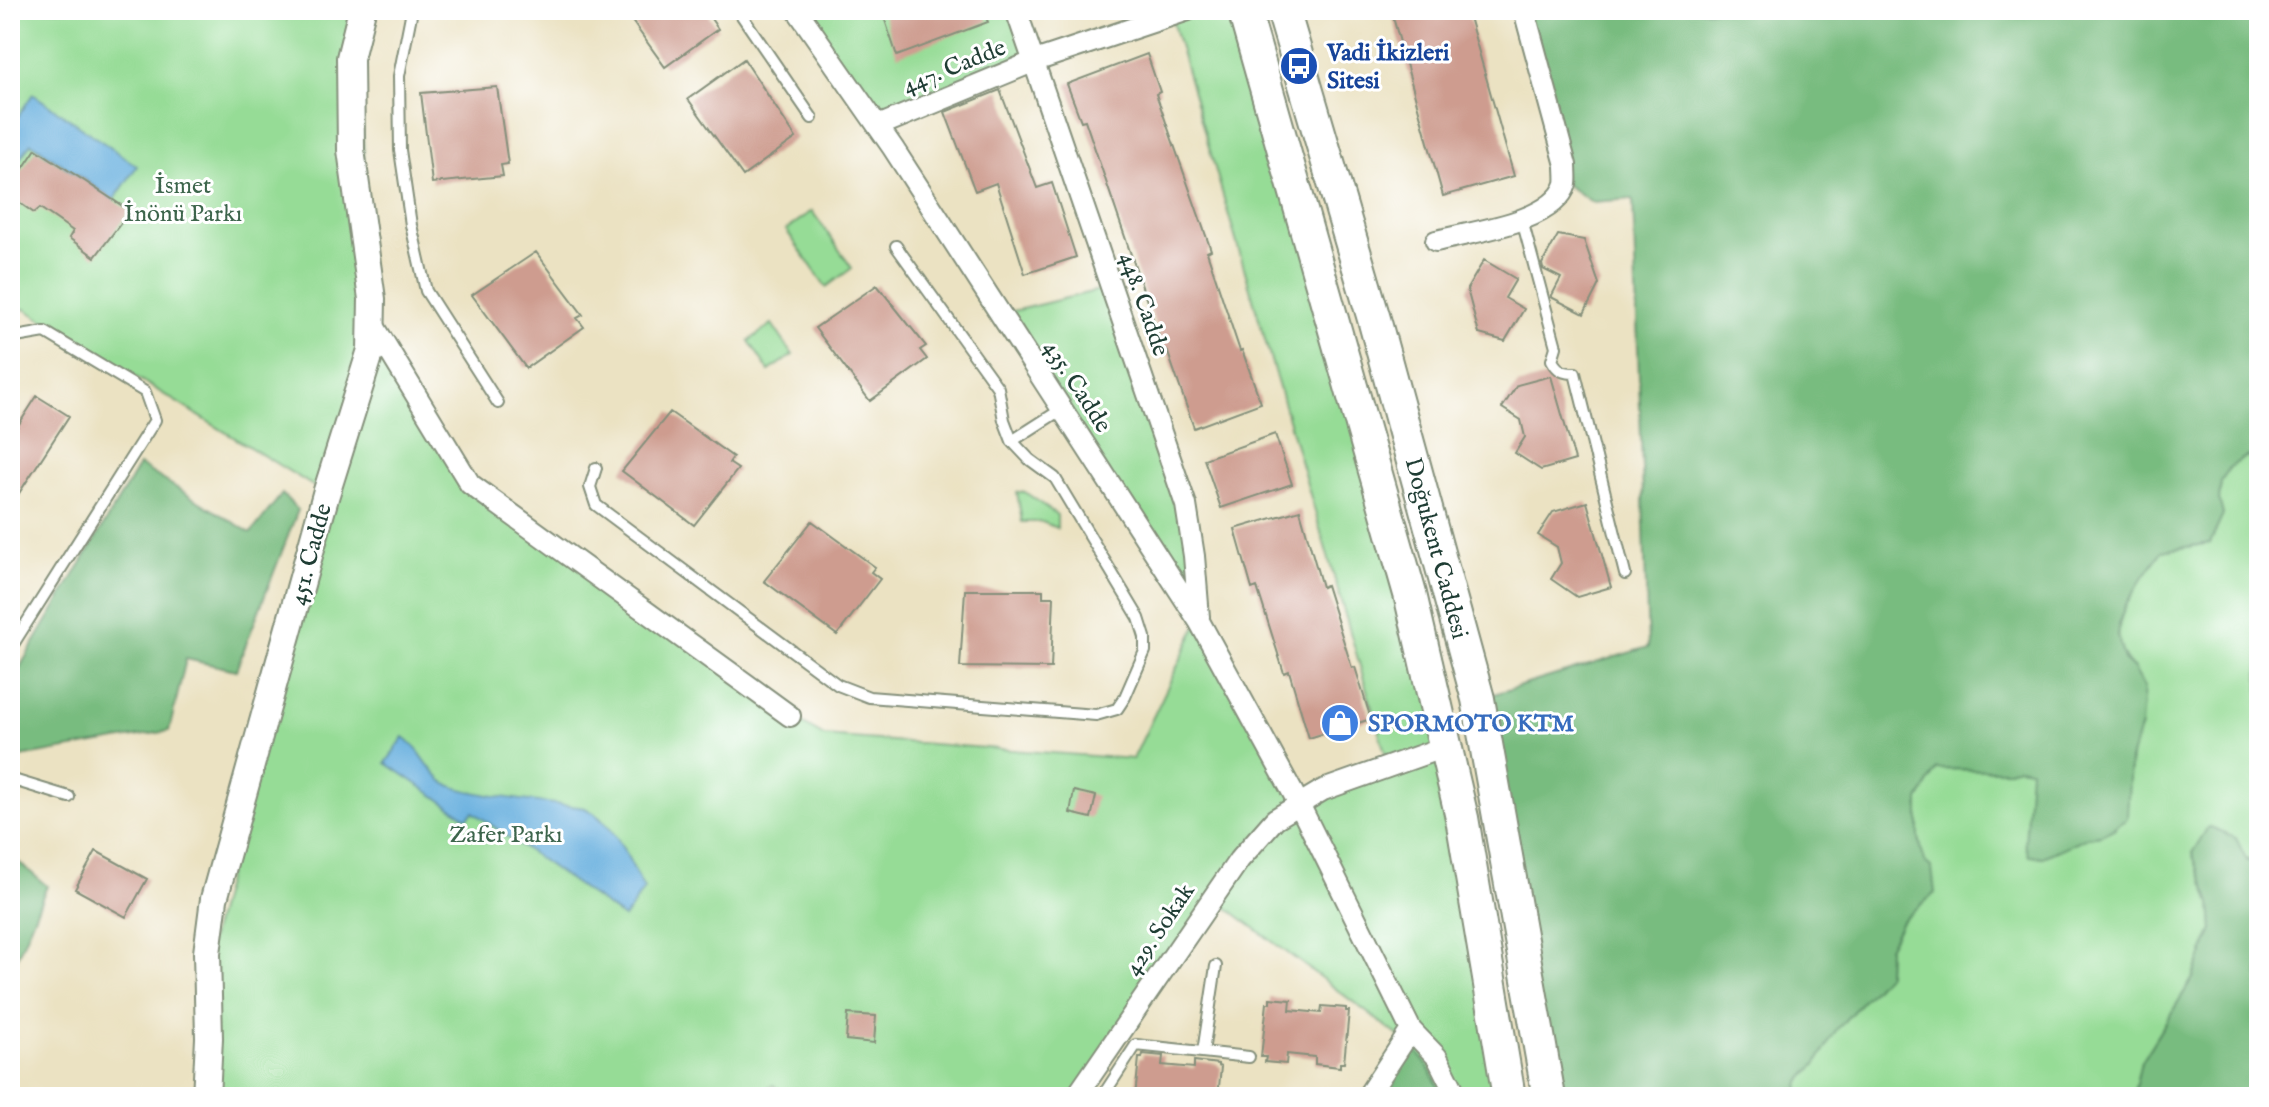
<svg xmlns="http://www.w3.org/2000/svg" width="2269" height="1107" font-family="'IM FELL English',serif">
<style>
.green{fill:#96dc96;stroke:#5a8c65;stroke-width:2}
.forest{fill:#78bc7f;stroke:#4c7c5a;stroke-width:2}
.water{fill:#66afde;stroke:#427689;stroke-width:2}
.building{fill:#ce9c8f}
.lines{fill:none;stroke-linecap:round;stroke-linejoin:round}
.service-casing{stroke:#85907b;stroke-width:14}
.minor-casing{stroke:#85907b;stroke-width:24}
.tertiary-casing{stroke:#85907b;stroke-width:30}
.primary-casing{stroke:#85907b;stroke-width:36}
.service{stroke:#fff;stroke-width:10}
.minor{stroke:#fff;stroke-width:20}
.tertiary{stroke:#fff;stroke-width:26}
.primary{stroke:#fff;stroke-width:32}
.labels{text-anchor:middle;stroke-width:6;stroke-linejoin:round;paint-order:stroke}
.transit-label{font-size:24px;font-weight:bold;fill:#164399;stroke:#fff;text-anchor:start}
.street-label{font-size:24px;fill:#1f3d34;stroke:#fff}
.park-label{font-size:24px;fill:#3d654c;stroke:#fff}
.shop-label{font-size:24px;font-weight:bold;fill:#366cbe;stroke:#fff;text-anchor:start}
</style>
<rect width="100%" height="100%" fill="#fff"/>
<filter id="ink" filterUnits="userSpaceOnUse"><feTurbulence type="fractalNoise" baseFrequency=".0125" numOctaves="2"/><feDisplacementMap in="SourceGraphic" scale="16" xChannelSelector="R" yChannelSelector="G"/><feConvolveMatrix kernelMatrix="1 2 1 2 8 2 1 2 1" color-interpolation-filters="sRGB"/></filter>
<filter id="wash" filterUnits="userSpaceOnUse"><feTurbulence type="fractalNoise" baseFrequency=".006" numOctaves="4" result="noise"/><feDisplacementMap in="SourceGraphic" scale="32" xChannelSelector="R" yChannelSelector="G"/><feGaussianBlur stdDeviation="1.8" result="paint"/><feColorMatrix in="noise" values="0 0 0 0 0 0 0 0 0 0 0 0 0 0 0 0 0 1.4 0 .05"/><feComposite in="paint" operator="in"/></filter>
<g filter="url(#wash)">
<rect width="100%" height="100%" fill="#ebe2c2"/>
<!-- green -->
<path class="green" d="M10,10H362L358,21L371,321L470,484L790,716L824,736L1133,759L1199,621L1001,314L1112,287L1186,505L1199,621L1298,802L1389,766L1169,10H1244L1447,746L1509,1097H1442L1436,1080L1404,1040L1213,897L1076,1097H790L773,1085L757,1097H206L207,953L326,494L25,309L10,310Z
M797,10H1016L1035,61L878,126Z
M812,211L852,268L826,287L786,230Z
M772,324L793,355L769,371L749,341Z
M2248,456L2259,460V861L2192,853L2211,903L2213,929L2193,978L2141,1062L2133,1097H1797L1800,1082L1817,1063L1836,1030L1887,974L1888,948L1902,921L1915,909L1924,861L1919,837V800L1937,769L2008,770L2018,767L2030,769L2043,857L2087,837L2101,835L2116,828L2128,784L2132,751L2134,669C2095,632 2139,583 2162,551L2210,543L2223,515L2219,499L2221,482L2230,467Z
M1017,492H1025L1057,515V528L1042,522H1022Z"/>
<!-- forest -->
<path class="forest" d="M1524,10H2259V459L2247,456L2230,467L2221,482L2219,499L2223,515L2210,543L2162,551L2140,582L2125,606L2119,622L2118,637L2124,660L2134,669L2144,687L2141,726L2130,759L2127,819L2101,835L2087,837L2043,857L2029,856L2025,844L2030,769L2018,767L2008,770L1937,769L1919,800V838L1924,861L1932,868L1935,893L1902,921L1888,948L1887,974L1836,1030L1817,1063L1800,1082L1797,1097H1549L1478,699L1648,647L1633,199L1592,202L1566,185Z
M139,465L251,533L282,494L298,510L236,670L186,659L169,731L15,758L10,755V684Z
M2208,827L2236,838L2247,861H2259V1097H2133L2141,1062L2193,978L2213,929L2211,903L2192,853Z
M15,859L47,886L19,953L10,966V863Z
M1404,1040C1423,1056 1434,1073 1442,1097H1367Z"/>
<!-- water -->
<path class="water" d="M33,94L137,166L114,200L31,143L10,173V128Z
M404,737C422,749 427,771 445,783C464,795 557,804 585,808C616,823 628,860 644,889L624,918L473,812L467,818L386,763Z"/>
<g id="blocks">
<!-- building -->
<path class="building" d="M624,10H705L718,29L665,67Z
M891,10H983L988,22L897,56L883,14Z
M1391,10H1467L1514,176L1443,196Z
M1147,54L1160,92L1156,94L1211,250L1207,252L1240,351L1242,350L1261,403L1194,428L1167,350L1164,351L1085,120L1081,121L1067,84Z
M744,59L796,138L743,176L688,99Z
M497,87L508,164L501,165L503,176L432,183L421,93Z
M1000,90L1037,188L1052,183L1076,257L1025,274L996,183L975,191L945,112Z
M36,149L130,211L95,257L69,238L73,231L40,208L34,213L10,196V188Z
M1558,235L1584,240L1599,284L1584,314L1551,297L1561,278L1543,269L1542,264Z
M536,252L583,315L577,318L584,327L526,368L472,295Z
M1484,260L1516,279L1505,298L1524,309L1505,341L1479,334L1467,289Z
M877,285L926,346L920,350L927,359L870,401L815,328Z
M1551,376L1575,460L1541,470L1515,453L1525,437L1521,420L1502,408L1517,385Z
M37,396L69,416L10,507V438Z
M670,412L733,457L729,463L738,469L694,525L622,471Z
M1275,434L1292,484L1221,508L1204,459Z
M1587,502L1611,587L1577,597L1551,579L1561,563L1557,547L1538,535L1553,512Z
M1300,510L1322,587L1326,585L1352,668L1355,667L1371,719L1309,738L1289,671L1284,673L1257,587L1252,589L1235,529Z
M812,521L875,567L871,572L880,579L837,635L764,581Z
M965,590H1043V597H1054L1051,668L960,667Z
M1074,791L1096,796L1091,818L1070,813Z
M96,851L147,879L126,917L75,889Z
M1270,998L1291,1000L1290,1010L1321,1013L1322,1006L1346,1008V1011H1349L1344,1063H1340V1067L1315,1064V1057L1287,1054L1286,1064L1265,1062L1266,1057H1261L1267,1003H1270Z
M848,1014L876,1016L874,1043L846,1040Z
M1143,1054L1163,1056L1162,1065L1194,1068V1061L1218,1064V1066L1221,1067L1218,1097H1135L1139,1058H1142Z"/>
</g>
</g>
<g filter="url(#ink)">
<use href="#blocks" fill-opacity="0" stroke="#85907b" stroke-width="2"/>
<g class="lines">
<defs>
<path id="service" d="M412,10L399,76L400,150L411,225L426,291L498,403
M738,10L812,118
M1522,220L1556,347L1552,360C1558,371 1563,373 1575,373L1625,574
M10,338L45,332L145,392L155,420L10,649
M1012,441L1062,409
M596,468L590,487L596,505L838,685L869,697L1096,715L1117,709L1125,697L1145,651V637L1139,618L1055,478L1029,459L1012,441L1004,420L998,388L896,246
M10,779L69,797
M1203,1052L1216,966
M1102,1097L1136,1045L1249,1057"/>
<path id="minor" d="M797,10L893,148L1199,621L1298,802L1411,1030L1367,1097
M1016,10L1186,505L1194,556L1199,617
M878,126L1035,61L1188,10
M1436,241C1470,232 1554,223 1566,184C1567,179 1566,171 1566,165L1524,10
M371,321L470,484L790,716
M1411,1030L1437,1057L1457,1097
M1076,1097L1239,860L1275,819L1323,790L1447,746"/>
<path id="tertiary" d="M206,1097L209,1038L207,953L214,899L326,494L371,350L372,299L351,150L350,58L362,10"/>
<path id="primary" d="M1244,10L1410,594L1462,818L1509,1097
M1283,10L1374,319L1478,699L1549,1097"/>
</defs>
<!-- service casing -->
<use href="#service" class="service-casing"/>
<!-- minor casing -->
<use href="#minor" class="minor-casing"/>
<!-- tertiary casing -->
<use href="#tertiary" class="tertiary-casing"/>
<!-- primary casing -->
<use href="#primary" class="primary-casing"/>
<!-- service -->
<use href="#service" class="service"/>
<!-- minor -->
<use href="#minor" class="minor"/>
<!-- tertiary -->
<use href="#tertiary" class="tertiary"/>
<!-- primary -->
<use href="#primary" class="primary"/>
</g>
</g>
<!-- icons -->
<defs>
<symbol id="bus-disc" viewBox="-11 -11 22 22"><circle r="9.5" fill="#1a4fb4" stroke="#fff"/><path d="M-5-6H5V4H4V6H2V4H-2V6H-4V4H-5ZM-3.5-4V0h7V-4ZM-3.5 1.2v1.5H-2V1.2ZM2 1.2v1.5H3.5V1.2Z" fill="#fff"/></symbol>
<symbol id="shop-disc" viewBox="-11 -11 22 22"><circle r="9.5" fill="#3f7fe0" stroke="#fff"/><path d="M-5-2.5h2.3a2.7 3.5 0 0 1 5.4 0H5L5.5 6h-11ZM-1.5-2.5h3a1.5 2.3 0 0 0-3 0Z" fill="#fff"/></symbol>
</defs>
<g fill-rule="evenodd">
<use href="#bus-disc" x="1277" y="44" width="44" height="44"/>
<use href="#shop-disc" x="1318" y="701" width="44" height="44"/>
</g>
<g class="labels">
<!-- transit labels -->
<g class="transit-label">
<text x="1327" y="60">Vadi İkizleri<tspan x="1327" dy="28">Sitesi</tspan></text>
</g>
<!-- street labels -->
<g class="street-label">
<text transform="translate(954 66) rotate(-22)" y="8">447. Cadde</text>
<text transform="translate(1145 304) rotate(71)" y="8">448. Cadde</text>
<text transform="translate(1078 386) rotate(57)" y="8">435. Cadde</text>
<text transform="translate(1437 548) rotate(75)" y="8">Doğukent Caddesi</text>
<text transform="translate(310 554) rotate(-75)" y="8">451. Cadde</text>
<text transform="translate(1159 929) rotate(-56)" y="8">429. Sokak</text>
</g>
<!-- park labels -->
<g class="park-label">
<text x="183" y="193">İsmet<tspan x="183" dy="28">İnönü Parkı</tspan></text>
<text x="506" y="842">Zafer Parkı</text>
</g>
<!-- shop labels -->
<g class="shop-label">
<text x="1368" y="731">SPORMOTO KTM</text>
</g>
</g>
<!-- margin -->
<rect width="2269" height="1107" fill="none" stroke="#fff" stroke-width="40"/>
</svg>
